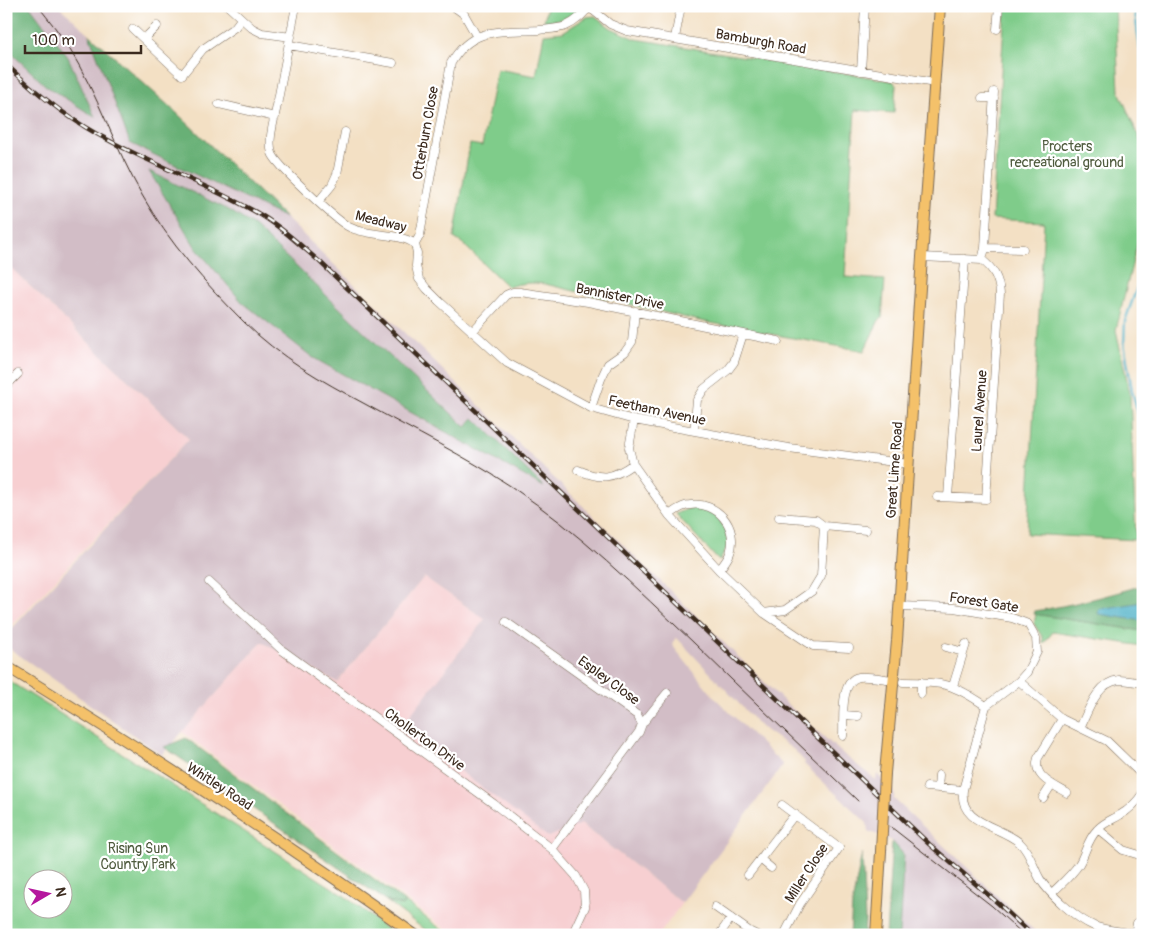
<svg xmlns="http://www.w3.org/2000/svg" width="1149" height="941" font-family="Pangolin,sans-serif">
<style>
.built{fill:#f7cfd1}
.industrial{fill:#d2bdc6;fill-rule:evenodd}
.green{fill:#7fcc8a;stroke:#5d7b54;fill-rule:evenodd}
.forest{fill:#67b076;stroke:#516d4a}
.water{fill:#46aec5;stroke:#406c72}
.lines{fill:none;stroke-linecap:round;stroke-linejoin:round}
.stream{stroke:#46aec5;stroke-width:2.5}
.minor-casing{stroke:#7b6a58;stroke-width:9}
.major-casing{stroke:#7b6a58;stroke-width:12}
.minor{stroke:#fff;stroke-width:8}
.major{stroke:#f4c16a;stroke-width:10}
.tram{stroke:#3b2a1e;stroke-width:1}
.rail-casing{stroke:#3b2a1e;stroke-width:4.5}
.rail{stroke:#fff;stroke-width:2.5;stroke-dasharray:8;stroke-linecap:butt}
.major-bridge-casing{stroke:#7b6a58;stroke-width:12;stroke-linecap:butt}
.major-bridge{stroke:#f4c16a;stroke-width:10}
.labels{text-anchor:middle;stroke-width:4.5;stroke-linejoin:round;paint-order:stroke}
.street-label{font-size:14px;fill:#3b2a1e;stroke:#fff}
.park-label{font-size:14px;fill:#4f5b3e;stroke:#fff}
</style>
<rect width="100%" height="100%" fill="#fff"/>
<filter id="ink" filterUnits="userSpaceOnUse"><feTurbulence type="fractalNoise" baseFrequency=".02" numOctaves="2"/><feDisplacementMap in="SourceGraphic" scale="10" xChannelSelector="R" yChannelSelector="G"/><feConvolveMatrix kernelMatrix="1 2 1 2 8 2 1 2 1" color-interpolation-filters="sRGB"/></filter>
<filter id="wash" filterUnits="userSpaceOnUse"><feTurbulence type="fractalNoise" baseFrequency=".0096" numOctaves="4" result="noise"/><feDisplacementMap in="SourceGraphic" scale="20" xChannelSelector="R" yChannelSelector="G"/><feGaussianBlur stdDeviation="1.12" result="paint"/><feColorMatrix in="noise" values="0 0 0 0 0 0 0 0 0 0 0 0 0 0 0 0 0 1.4 0 .05"/><feComposite in="paint" operator="in"/></filter>
<g filter="url(#wash)">
<rect width="100%" height="100%" fill="#f3e0c4"/>
<!-- built -->
<path class="built" d="M6,263L189,439L6,632Z
M424,577L485,619L401,728L581,824L682,903L659,935H453L182,732L262,642L337,682Z"/>
<!-- industrial -->
<path class="industrial" d="M30,6H59L89,34L130,143L286,218L787,704L842,753L876,780L877,774L894,793V799L1039,935H899L904,855L892,841L873,833L868,832L867,823L804,764L805,762L794,750L761,727L676,637L672,645L715,698L783,765L682,903L581,824L548,837L401,727L485,619L424,577L337,682L262,642L162,755L6,646V635L189,439L6,263V48L46,86L95,116L68,57ZM149,171L229,210L254,226L377,344L466,427L474,418L542,486L312,357Z"/>
<!-- green -->
<path class="green" d="M547,6H582C572,18 559,20 544,22Z
M1005,6H1115L1119,91L1143,147V220L1116,330L1130,394L1136,540L1027,534L1044,222L992,219Z
M595,16L611,28L636,39L893,81L896,85L894,113L855,110L845,277L885,280L882,318L879,320L864,351L700,321L545,284C531,282 521,283 508,287L462,243L454,238L470,144L482,146L497,69L536,76L544,34L563,32L587,17Z
M690,508H705L718,517L726,531L728,546L719,561L676,514Z
M1036,614L1143,631V646L1053,632L1043,644V638L1034,624Z
M6,679L342,894L395,935H6ZM62,878V908H32V878Z
M385,900L402,906L405,902L449,935H435L421,927Z"/>
<!-- forest -->
<path class="forest" d="M6,6H30L68,57L95,117L46,86L6,48Z
M89,34L180,116L286,218L130,143Z
M149,171L229,210L254,226L377,344L466,427L474,418L544,487L312,357L242,302L196,248Z
M1143,585V631L1034,614L1035,611C1072,605 1107,596 1143,585Z
M186,738L405,902L402,906L385,900L164,747Z
M892,841L904,855L899,935H886Z
M862,853L865,920L864,935H850L852,904Z"/>
<!-- water -->
<path class="water" d="M1143,602V621L1098,614L1099,609Z"/>
<g class="lines">
<!-- stream -->
<path class="stream" d="M1134,6L1143,69
M1143,271L1125,321L1124,343L1132,391L1143,431"/>
</g>
</g>
<g filter="url(#ink)">
<g class="lines">
<defs>
<path id="minor" d="M228,6L252,28L262,33L291,37
M296,6C290,38 284,69 278,100C276,114 267,140 272,153C275,164 337,221 349,227C368,237 398,232 415,244
M453,6L464,14L477,37
M589,7L610,24L627,31L935,83
M133,29L182,75L203,49L235,27L241,19
M997,29L999,6
M675,38L681,6
M144,39L157,26
M289,45L393,63
M861,71L865,6
M982,98H994
M219,104L275,117
M319,201L332,185L337,174L345,132
M415,244L417,253L416,266L419,279L427,289L439,301L507,363L591,408L634,420L789,448L909,464
M415,244L420,235L451,63C472,26 501,32 539,30C548,29 558,29 566,26C576,22 583,14 590,6
M985,248L1023,249
M922,257L982,260C994,269 999,279 1000,294L986,499L937,497
M982,260L985,248L994,92
M472,332L506,295L513,292H520L588,302L778,341
M6,386L18,374
M591,408L601,379L608,364L625,352L632,342L635,311
M634,420L629,448L633,464L669,515L719,570L764,613L813,646L849,648
M694,431L697,400L704,389L728,370L734,362L743,334
M578,470C602,480 612,479 633,464
M948,497L965,259
M669,515C675,511 682,505 690,505C717,501 739,527 730,553C728,559 723,565 719,570
M824,526L866,530
M209,582L282,650L494,804L552,849L576,876L584,891L585,907L572,935
M900,606L954,608L1012,618L1028,624L1036,638L1037,652L1027,672L1019,681L986,706L963,790C959,825 1000,825 1020,843C1030,852 1033,867 1040,879C1050,895 1077,919 1094,926C1107,931 1122,931 1135,934
M764,613L785,610L812,591L821,576L824,526L816,520L779,517
M506,622L637,715L642,724L639,732L552,849
M946,647L963,652
M1019,681L1062,719L1107,741L1143,776
M903,682C944,682 952,683 986,706
M953,686L966,644
M921,694V682
M844,715L858,716
M1062,719L1038,758C1032,777 1054,785 1067,793
M642,724L667,693
M1080,728C1088,711 1097,682 1119,680C1127,680 1135,682 1143,683
M843,736C844,721 839,680 859,677C870,676 883,679 894,680
M927,787L963,790
M938,788L939,775
M1043,798L1052,784
M782,805L839,848L800,904L784,935
M1098,829L1123,850L1143,856
M760,859L771,868
M748,875L795,814
M1052,893C1061,884 1072,875 1079,864C1086,853 1087,840 1097,830C1104,822 1112,820 1120,815C1129,810 1137,802 1143,793
M715,907L749,931L757,935
M719,935L731,918
M1135,935L1137,923"/>
<path id="major" d="M6,666C145,751 282,840 415,935
M885,773L897,641L922,257L940,6
M876,935L881,851"/>
</defs>
<!-- minor casing -->
<use href="#minor" class="minor-casing"/>
<!-- major casing -->
<use href="#major" class="major-casing"/>
<!-- minor -->
<use href="#minor" class="minor"/>
<!-- major -->
<use href="#major" class="major"/>
<!-- tram -->
<path class="tram" d="M38,6C49,20 60,33 69,48C98,95 115,148 142,195C169,243 205,283 244,322C279,357 322,381 365,404C414,431 465,456 512,487C579,532 636,588 694,643C748,696 803,748 858,801
M891,827L992,906L1024,935"/>
<defs>
<path id="rail" d="M6,64C37,94 72,122 110,141C157,166 207,185 254,211C278,224 299,244 320,262L929,844L999,904L1032,935"/>
</defs>
<!-- rail casing -->
<use href="#rail" class="rail-casing"/>
<!-- rail -->
<use href="#rail" class="rail"/>
<defs>
<path id="major-bridge" d="M881,851L885,773"/>
</defs>
<!-- major-bridge casing -->
<use href="#major-bridge" class="major-bridge-casing"/>
<!-- major-bridge -->
<use href="#major-bridge" class="major-bridge"/>
</g>
</g>
<g class="labels">
<!-- street labels -->
<g class="street-label">
<text transform="translate(761 41) rotate(10)" y="5">Bamburgh Road</text>
<text transform="translate(425 133) rotate(-80)" y="5">Otterburn Close</text>
<text transform="translate(381 221) rotate(14)" y="5">Meadway</text>
<text transform="translate(620 296) rotate(11)" y="5">Bannister Drive</text>
<text transform="translate(657 410) rotate(12)" y="5">Feetham Avenue</text>
<text transform="translate(979 411) rotate(-86)" y="5">Laurel Avenue</text>
<text transform="translate(894 470) rotate(-86)" y="5">Great Lime Road</text>
<text transform="translate(984 602) rotate(9)" y="5">Forest Gate</text>
<text transform="translate(609 680) rotate(36)" y="5">Espley Close</text>
<text transform="translate(425 739) rotate(36)" y="5">Chollerton Drive</text>
<text transform="translate(220 786) rotate(33)" y="5">Whitley Road</text>
<text transform="translate(806 873) rotate(-57)" y="5">Miller Close</text>
</g>
<!-- park labels -->
<g class="park-label">
<text x="1067" y="151">Procters<tspan x="1067" dy="16">recreational ground</tspan></text>
<text x="138" y="853">Rising Sun<tspan x="138" dy="16">Country Park</tspan></text>
</g>
</g>
<!-- margin -->
<rect width="1149" height="941" fill="none" stroke="#fff" stroke-width="25"/>
<!-- north arrow -->
<g transform="translate(48 894) rotate(81)"><circle r="24" fill="#ffffff" stroke="#b1aaa5"/>
<path d="M0-4L9 19L0 12L-9 19Z" fill="#b5179e"/>
<text y="-8" font-size="14" font-weight="bold" text-anchor="middle" fill="#3b2a1e">N</text>
</g>
<!-- scale -->
<path d="M25 45v8h116v-8" fill="none" stroke="#3b2a1e" stroke-width="2.5"/>
<text x="32" y="45" font-size="15" fill="#3b2a1e" stroke="#ffffff" stroke-width="4" paint-order="stroke">100 m</text>
</svg>
